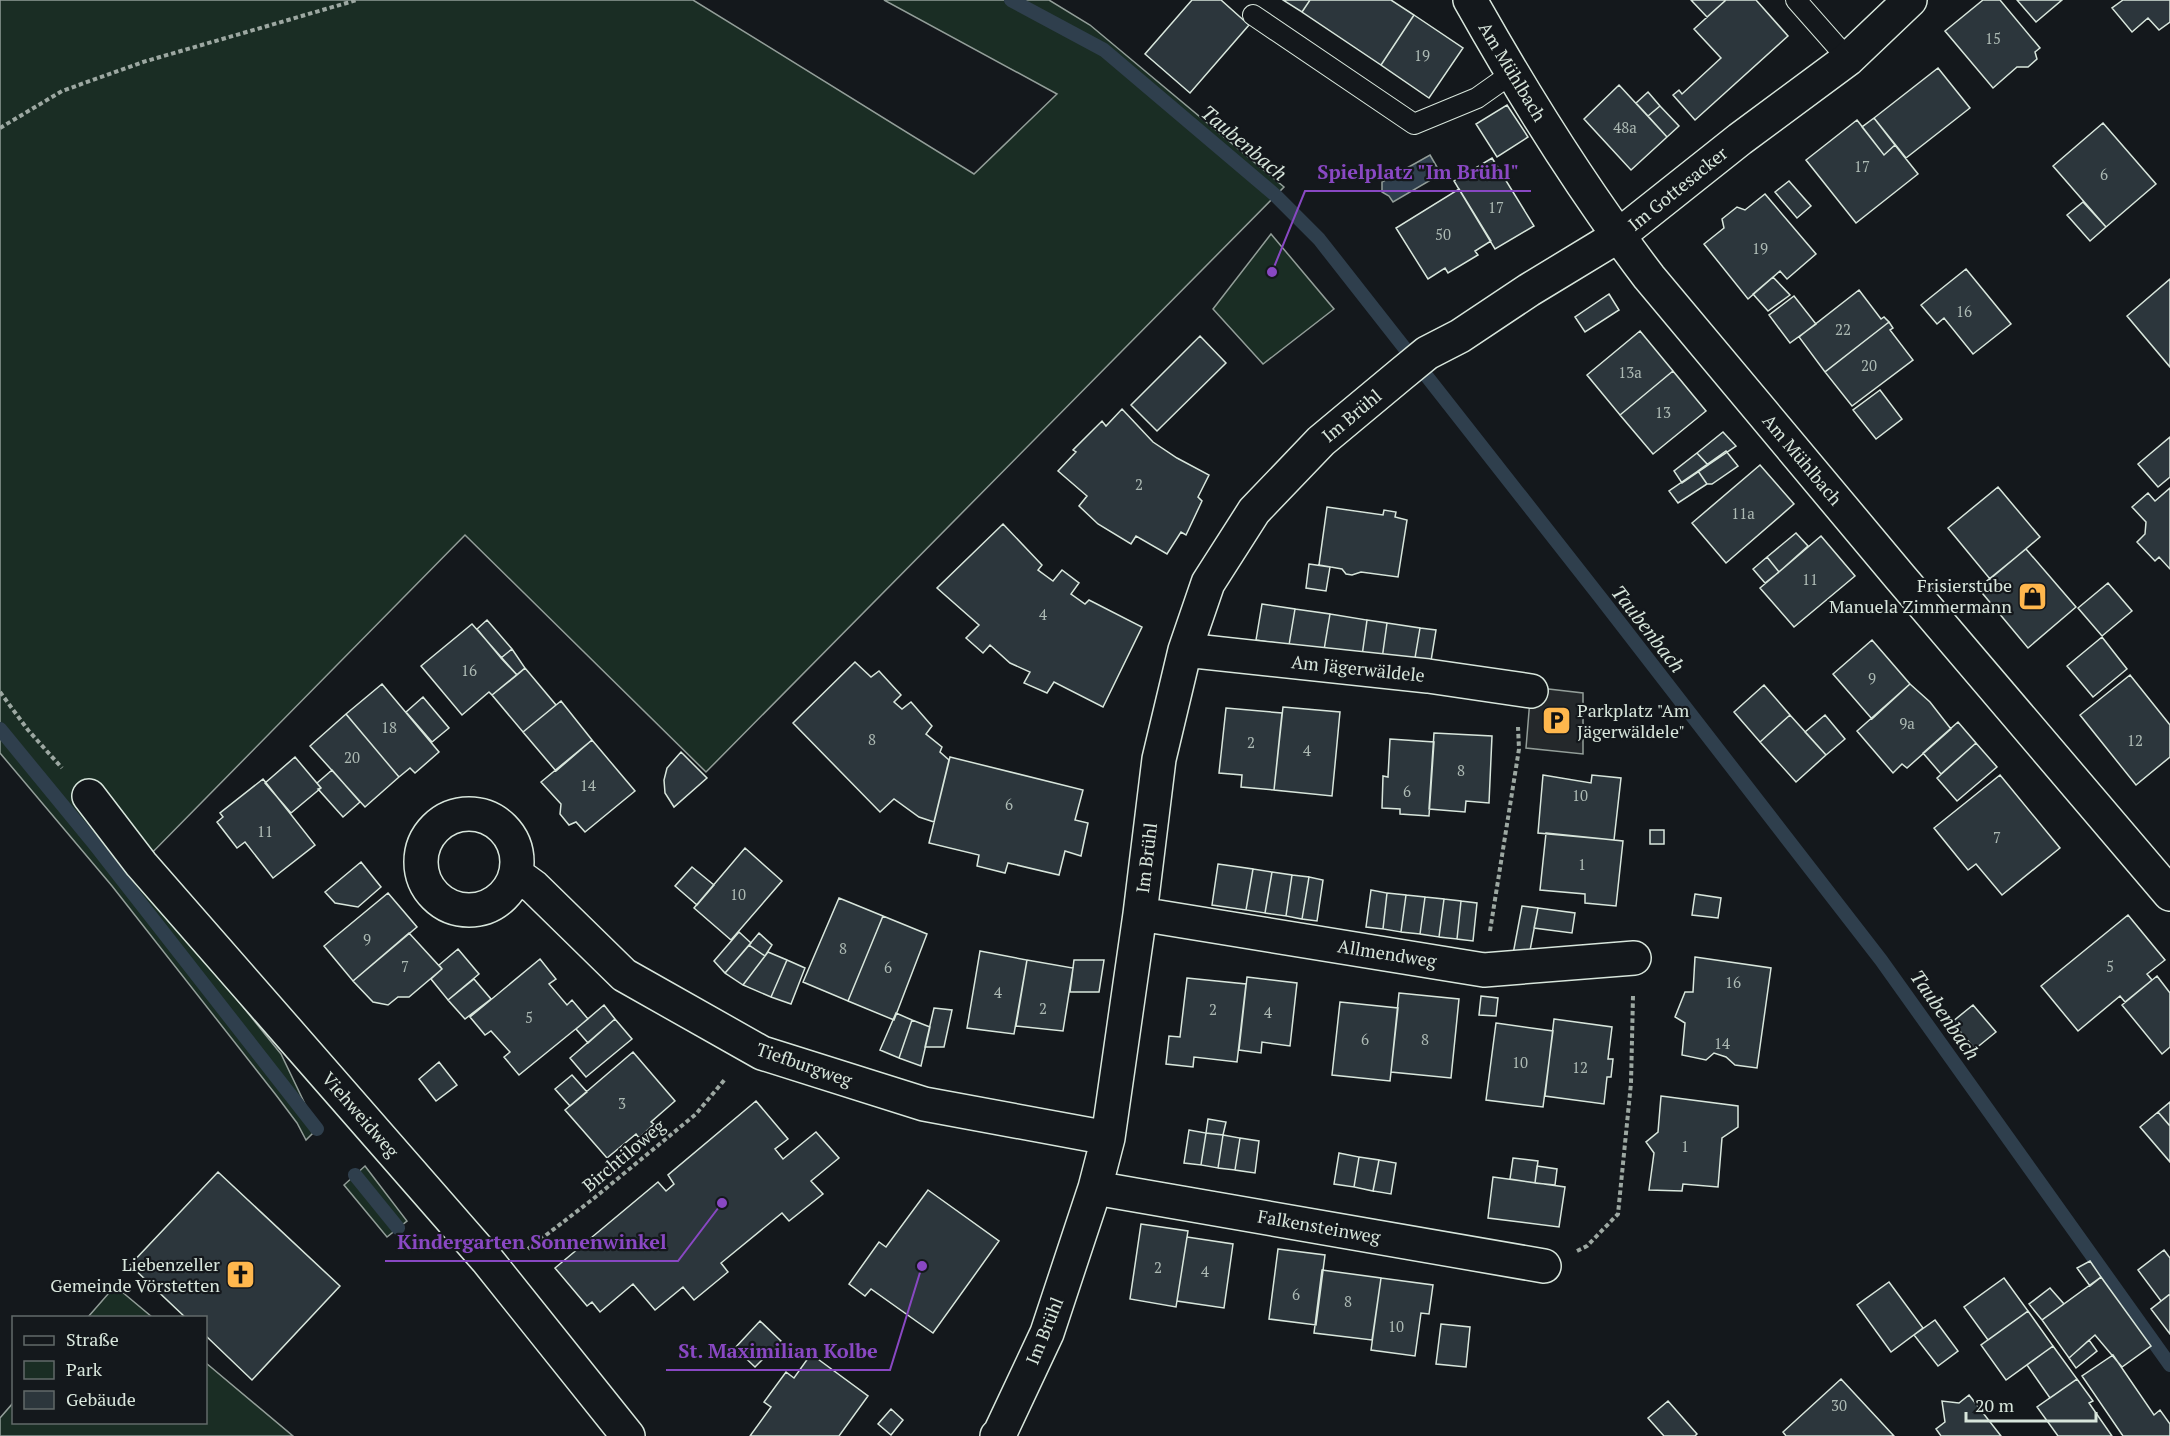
<svg xmlns="http://www.w3.org/2000/svg" width="2170" height="1436" font-family="'PT Serif',serif">
<style>
.green{fill:#1a2d24;stroke:#939e99;stroke-width:1.5}
.parking{fill:#24282b;stroke:#939e99;stroke-width:1.5}
.water{fill:#2f3f4d;stroke:#939e99;stroke-width:1.5}
.lines{fill:none;stroke-linecap:round;stroke-linejoin:round}
.stream{stroke:#2f3f4d;stroke-width:14}
.building{fill:#2c363c;stroke:#d8e6dc;stroke-width:1.5}
.service-casing{stroke:#d8e6dc;stroke-width:22}
.minor-casing{stroke:#d8e6dc;stroke-width:36}
.path{stroke:#9da8a2;stroke-width:4;stroke-dasharray:4.5 3;stroke-linecap:butt}
.service{stroke:#14181c;stroke-width:20}
.minor{stroke:#14181c;stroke-width:33}
.labels{text-anchor:middle;stroke-width:4.5;stroke-linejoin:round;paint-order:stroke}
.number-label{font-size:15px;fill:#adbab4}
.street-label{font-size:18px;fill:#d8e6dc;stroke:#14181c}
.poi-label{font-size:18px;fill:#d8e6dc;stroke:#14181c;text-anchor:end}
.water-label{font-size:20px;font-style:italic;fill:#d8e6dc;stroke:#14181c}
.leader{fill:none;stroke:#8948c3;stroke-width:2}
.callout-dot{fill:#8948c3;stroke:#14181c;stroke-width:2}
.callout-label{font-size:20px;text-anchor:middle;font-weight:bold;fill:#8948c3;stroke:#14181c;stroke-width:4.5;stroke-linejoin:round;paint-order:stroke}
</style>
<rect width="100%" height="100%" fill="#14181c"/>
<!-- green -->
<path class="green" d="M0,0H693L974,174L1057,94L884,0H1049L1090,25L1284,187L706,772L465,535L141,864L132,869L281,1054L317,1129L306,1140L297,1123L276,1095L112,886L0,753Z
M1271,234L1334,309L1263,364L1213,309Z
M365,1166L407,1221L387,1237L344,1185Z
M115,1286L152,1317H88Z
M206,1363L293,1436H0V1418L13,1403L14,1422H206Z"/>
<!-- parking -->
<path class="parking" d="M1531,687L1583,693V754L1526,748Z"/>
<!-- water -->
<path class="water" d="M1430,155L1441,174L1393,202L1389,196L1382,192V182Z"/>
<g class="lines">
<!-- stream -->
<path class="stream" d="M1011,0L1104,50L1275,195L1319,239L1600,597L1881,960L2170,1365
M0,729L92,841L317,1129
M355,1175L398,1228"/>
</g>
<!-- building -->
<path class="building" d="M1192,0H1221L1249,25L1190,93L1145,54Z
M1283,0H1310L1302,12Z
M1310,0H1391L1414,15L1381,65L1302,12Z
M1691,0H1726L1707,17Z
M1726,0H1756L1788,36L1695,120L1673,95L1679,90L1682,94L1721,58L1694,29Z
M1983,0H2000L2040,48L2035,52L2037,59L2028,67H2017L1993,88L1945,31Z
M2017,0H2062L2036,22Z
M2123,0H2170V22L2159,30L2148,18L2132,32L2112,8Z
M1414,15L1463,48L1429,98L1381,65Z
M1938,68L1970,108L1906,158L1874,118Z
M1619,85L1667,137L1631,170L1584,119Z
M1648,92L1660,106L1648,116L1636,103Z
M1507,105L1528,137L1497,157L1476,124Z
M1660,106L1679,126L1667,137L1648,116Z
M1874,118L1895,145L1884,155L1862,127Z
M1857,120L1884,155L1895,145L1918,174L1856,223L1806,160Z
M2103,123L2156,184L2106,227L2053,166Z
M1492,158L1534,226L1495,249L1454,181Z
M1789,181L1811,206L1797,218L1775,192Z
M1459,189L1491,241L1475,251L1478,255L1448,273L1445,268L1428,279L1396,228Z
M1765,194L1816,254L1787,279L1780,271L1748,299L1704,244L1724,228L1722,219L1737,207L1745,210Z
M2083,202L2106,227L2090,241L2067,215Z
M1966,269L2011,324L1973,354L1944,318L1937,324L1921,305Z
M1773,277L1790,295L1768,311L1753,294Z
M2170,279V367L2127,316Z
M1859,290L1881,319L1884,317L1889,322L1825,372L1799,337Z
M1609,294L1619,310L1585,332L1575,317Z
M1794,296L1816,324L1790,343L1769,315Z
M1889,322L1893,328L1890,330L1913,360L1852,406L1825,372Z
M1640,331L1673,371L1620,415L1587,375Z
M1200,336L1226,363L1157,431L1131,405Z
M1673,371L1706,411L1653,454L1620,415Z
M1880,390L1902,419L1876,439L1853,410Z
M1122,409L1153,442L1177,458L1209,475L1198,497L1202,501L1186,535L1181,532L1167,554L1136,536L1131,544L1098,524L1079,506L1087,496L1058,471L1076,452L1073,450L1102,421L1106,426Z
M1723,432L1736,446L1708,465L1697,453Z
M2170,437V477L2158,487L2138,464Z
M1726,451L1738,466L1712,484H1707L1698,471Z
M1697,453L1708,465L1682,483L1674,471Z
M1760,465L1794,504L1726,563L1692,523Z
M1698,471L1707,484L1678,503L1669,491Z
M1998,487L2040,537L1990,579L1948,528Z
M2170,488V569L2159,557L2155,561L2137,542L2145,534L2146,522L2132,507L2148,493L2155,501Z
M1327,507L1383,515L1384,510L1396,512L1395,517L1407,520L1398,577L1361,572L1352,575L1346,574L1342,569L1319,565Z
M1003,524L1042,565L1038,570L1053,581L1062,570L1079,583L1071,594L1085,604L1089,600L1142,627L1103,707L1054,682L1047,693L1024,683L1030,672L1010,663L990,645L983,653L966,638L979,625L937,588Z
M1796,533L1808,546L1779,572L1767,557Z
M1821,536L1855,576L1794,627L1760,588Z
M2026,549L2076,607L2028,648L1978,588Z
M1767,557L1779,572L1765,583L1753,569Z
M1309,564L1330,567L1326,591L1306,588Z
M2108,583L2132,611L2102,636L2078,608Z
M1262,604L1295,609L1289,645L1256,640Z
M1295,609L1330,614L1324,650L1289,645Z
M1330,614L1367,620L1362,656L1324,650Z
M487,620L512,649L501,658L477,629Z
M1367,620L1387,623L1382,659L1362,656Z
M1387,623L1420,628L1414,664L1382,659Z
M472,624L517,675L492,695L489,692L462,715L421,666Z
M1420,628L1436,630L1430,667L1414,664Z
M2102,637L2127,669L2093,697L2067,666Z
M1872,640L1910,684L1872,719L1833,674Z
M512,649L525,668L517,675L501,658Z
M855,662L871,677L879,671L901,695L894,702L902,709L911,702L932,726L926,734L942,747L940,752L949,760L934,822L919,817L894,799L880,812L793,723Z
M525,668L556,705L523,732L492,695Z
M2130,675L2170,725V757L2136,785L2080,715Z
M382,684L439,752L415,773L410,768L399,777L346,714Z
M1910,684L1930,702L1951,729L1907,768L1902,764L1893,773L1857,731Z
M1764,685L1790,715L1760,742L1734,712Z
M423,697L449,728L432,742L406,712Z
M561,701L592,740L556,771L523,732Z
M1283,707L1340,712L1332,796L1274,790Z
M1226,708L1282,713L1274,790L1241,787L1242,775L1219,773Z
M346,714L399,777L365,807L310,746Z
M1790,715L1826,755L1796,782L1760,742Z
M1825,715L1845,739L1826,755L1805,732Z
M1958,722L1976,743L1941,774L1923,753Z
M1434,733L1492,736L1489,803L1466,801L1465,812L1429,809Z
M1390,739L1434,742L1429,816L1400,814V809L1382,808L1383,776L1388,777Z
M592,740L635,791L585,832L576,822L569,825L560,814L561,804L541,782Z
M1976,743L1997,767L1957,801L1937,778Z
M681,752L707,778L674,807L665,793L664,780L667,768Z
M295,757L321,788L291,813L265,783Z
M950,757L1083,790L1075,820L1088,823L1081,856L1065,851L1059,875L1008,863L1005,873L977,866L979,855L929,843Z
M332,770L360,802L343,817L318,789L321,788L317,783Z
M1543,775L1591,783L1592,775L1621,778L1614,840L1538,833Z
M2000,775L2060,848L2002,895L1976,864L1968,870L1934,828Z
M263,779L315,845L273,878L245,842L237,848L217,822L223,817L220,813Z
M1650,830H1664V844H1650Z
M1546,833L1623,841L1616,906L1585,903V894L1540,890Z
M745,848L782,881L731,940L694,908Z
M361,862L381,887L358,907L335,903L325,892Z
M1218,864L1253,869L1246,910L1212,905Z
M692,867L714,885L697,905L675,886Z
M1253,869L1272,872L1265,913L1246,910Z
M1272,872L1292,875L1286,916L1265,913Z
M1292,875L1309,877L1302,919L1286,916Z
M1309,877L1323,880L1317,921L1302,919Z
M1371,890L1387,893L1383,929L1366,927Z
M388,893L417,927L353,981L324,946Z
M1387,893L1406,895L1401,932L1383,929Z
M1695,894L1721,898L1718,918L1692,915Z
M1406,895L1425,897L1420,934L1401,932Z
M1425,897L1444,899L1439,937L1420,934Z
M839,898L883,916L848,1001L803,982Z
M1444,899L1461,901L1457,939L1439,937Z
M1461,901L1477,903L1473,941L1457,939Z
M1522,906L1538,908L1529,956L1513,954Z
M1538,908L1575,913L1572,933L1534,928Z
M2128,915L2165,960L2147,974L2152,980L2125,1002L2120,996L2078,1031L2041,986Z
M883,916L927,934L894,1020L848,1001Z
M739,932L751,943L725,973L714,961Z
M409,933L442,969L409,997H398L388,1005L373,1002L353,981Z
M759,933L772,945L765,956L749,945Z
M749,945L765,956L743,985L725,973Z
M458,949L479,974L448,1000L431,979L442,969L439,965Z
M980,951L1027,960L1014,1034L967,1028Z
M768,952L787,960L771,997L743,985Z
M1695,957L1771,968L1757,1068L1735,1065L1726,1057L1714,1053L1706,1060L1682,1055L1685,1023L1675,1017L1685,992H1693Z
M540,959L556,979L549,984L567,1005L572,1000L588,1019L519,1075L504,1057L510,1052L491,1031L485,1035L470,1017Z
M787,960L805,968L791,1004L771,997Z
M1027,960L1073,968L1063,1031L1016,1026Z
M1074,960H1104L1099,992H1070Z
M2157,976L2170,993V1047L2162,1054L2122,1005Z
M1247,977L1297,983L1290,1046L1262,1042L1261,1053L1239,1050Z
M1187,978L1246,984L1237,1062L1194,1057L1193,1067L1166,1064L1169,1036L1180,1037Z
M474,979L491,999L465,1019L448,1000Z
M1399,993L1459,999L1451,1078L1391,1072Z
M1481,996L1498,998L1496,1016L1479,1015Z
M1340,1002L1398,1008L1390,1081L1332,1075Z
M604,1005L615,1019L588,1043L576,1029Z
M1973,1005L1996,1032L1975,1049L1952,1022Z
M934,1008L952,1010L944,1047H925Z
M896,1013L912,1020L899,1058L880,1050Z
M615,1019L632,1039L586,1077L570,1058Z
M1554,1019L1612,1027L1608,1059H1613L1611,1077H1607L1604,1104L1545,1096Z
M912,1020L930,1027L921,1066L899,1058Z
M1496,1023L1553,1031L1543,1107L1486,1100Z
M633,1052L675,1101L651,1122L654,1124L639,1138L636,1134L607,1158L565,1110Z
M439,1062L457,1085L436,1101L419,1079Z
M572,1075L587,1092L570,1106L555,1089Z
M1661,1096L1738,1106V1127L1722,1138L1718,1187L1683,1184L1682,1191L1649,1190L1654,1153L1646,1142L1658,1132Z
M756,1101L788,1139L775,1149L783,1159L816,1132L839,1158L811,1181L823,1194L789,1221L782,1213L721,1263L728,1272L694,1300L683,1287L655,1310L633,1284L600,1312L592,1302L587,1306L555,1268L658,1182L666,1191L674,1184L668,1175Z
M2170,1102V1126L2158,1112Z
M2158,1112L2170,1126V1162L2140,1127Z
M1208,1119L1226,1122L1223,1135L1206,1133Z
M1189,1130L1206,1133L1201,1165L1184,1163Z
M1206,1133L1223,1135L1218,1168L1201,1165Z
M1223,1135L1240,1138L1235,1170L1218,1168Z
M1240,1138L1259,1141L1255,1173L1235,1170Z
M1339,1153L1359,1157L1354,1187L1334,1184Z
M1359,1157L1379,1160L1373,1191L1354,1187Z
M1513,1158L1538,1161L1535,1183L1510,1179Z
M1379,1160L1396,1163L1391,1194L1373,1191Z
M1537,1166L1557,1169L1555,1185L1535,1183Z
M218,1172L340,1286L252,1380L206,1336V1318H186L130,1265Z
M1493,1177L1565,1187L1559,1227L1488,1218Z
M928,1190L999,1241L933,1333L871,1289L865,1296L849,1284L879,1242L886,1247Z
M1141,1224L1188,1231L1176,1307L1130,1299Z
M1187,1237L1233,1244L1224,1308L1177,1301Z
M1278,1249L1325,1255L1316,1325L1269,1319Z
M2164,1250L2170,1258V1294L2161,1301L2138,1270Z
M2090,1261L2101,1277L2090,1286L2077,1268Z
M1322,1270L1381,1278L1372,1340L1314,1333Z
M2101,1277L2151,1346L2122,1367L2095,1335L2069,1358L2042,1320Z
M1381,1278L1433,1285L1429,1314L1421,1313L1415,1356L1371,1350Z
M2004,1278L2028,1311L1988,1340L1964,1307Z
M1889,1282L1923,1328L1891,1352L1857,1305Z
M2050,1288L2064,1304L2042,1320L2029,1304Z
M2170,1294V1334L2151,1309Z
M2028,1311L2053,1346L2006,1380L1981,1345Z
M1935,1320L1958,1351L1938,1366L1914,1335Z
M760,1321L781,1341L755,1367L735,1348Z
M1441,1324L1470,1327L1466,1367L1436,1364Z
M2089,1340L2097,1351L2076,1368L2069,1358Z
M2053,1346L2077,1379L2050,1398L2027,1365Z
M811,1354L868,1396L839,1436H750L771,1407L764,1402L786,1372L794,1378Z
M2113,1355L2154,1415L2160,1410L2170,1424V1436H2123L2082,1376Z
M1841,1379L1894,1436H1786L1783,1432Z
M2077,1379L2093,1401L2089,1403L2112,1436H2058L2037,1407Z
M1969,1395L2001,1436H1941L1936,1429L1945,1422L1942,1401L1959,1403Z
M1668,1401L1697,1434L1695,1436H1664L1648,1418Z
M891,1409L903,1420L891,1435L878,1424Z"/>
<g class="lines">
<defs>
<path id="service" d="M1796,0L1848,59
M1253,15L1414,124L1477,98L1511,74"/>
<path id="minor" d="M1470,0C1524,96 1582,189 1649,277L1900,577L2170,894
M1185,650L1428,676L1531,691
M89,796L141,864L488,1261L628,1436
M421 862a48 48 0 1 1 96 0a48 48 0 1 1-96 0Z
M516,874L534,887L624,975L762,1053L924,1104L1108,1138
M1140,914L1484,970L1634,958
M1095,1188L1544,1266
M997,1436L1000,1433L1047,1333L1095,1188L1108,1138L1140,914L1159,759L1185,650L1208,583L1254,511L1321,441L1399,376L1427,353L1460,336L1529,290L1618,236L1740,139L1848,59L1910,0"/>
</defs>
<!-- service casing -->
<use href="#service" class="service-casing"/>
<!-- minor casing -->
<use href="#minor" class="minor-casing"/>
<!-- path -->
<path class="path" d="M0,128L62,91L143,62L357,0
M0,692L28,730L62,768
M1490,931L1519,749L1518,727
M528,1249L593,1199L696,1114L726,1078
M1577,1251L1587,1246L1618,1214L1631,1083L1633,996"/>
<!-- service -->
<use href="#service" class="service"/>
<!-- minor -->
<use href="#minor" class="minor"/>
</g>
<!-- icons -->
<defs>
<symbol id="shop-square" viewBox="-11 -11 22 22"><rect x="-9" y="-9" width="18" height="18" rx="4" fill="#ffb74d" stroke="#14181c"/><path d="M-5-2.5h2.3a2.7 3.5 0 0 1 5.4 0H5L5.5 6h-11ZM-1.5-2.5h3a1.5 2.3 0 0 0-3 0Z" fill="#111"/></symbol>
<symbol id="parking-square" viewBox="-11 -11 22 22"><rect x="-9" y="-9" width="18" height="18" rx="4" fill="#ffb74d" stroke="#14181c"/><path d="M-3.5-5.5H1a3.5 3.5 0 0 1 0 7H-1V5.5H-3.5ZM-1-3.4V-.6H.8a1.4 1.4 0 0 0 0-2.8Z" fill="#111"/></symbol>
<symbol id="church-square" viewBox="-11 -11 22 22"><rect x="-9" y="-9" width="18" height="18" rx="4" fill="#ffb74d" stroke="#14181c"/><path d="M-1.2-6h2.4v3.5h3.3v2.4h-3.3V6h-2.4V-.1h-3.3v-2.4h3.3Z" fill="#111"/></symbol>
</defs>
<g fill-rule="evenodd">
<use href="#shop-square" x="2016" y="580" width="33" height="33"/>
<use href="#parking-square" x="1540" y="704" width="33" height="33"/>
<use href="#church-square" x="224" y="1258" width="33" height="33"/>
</g>
<g class="labels">
<!-- number labels -->
<g class="number-label">
<text x="1993" y="44">15</text>
<text x="1422" y="61">19</text>
<text x="1625" y="133">48a</text>
<text x="1862" y="172">17</text>
<text x="2104" y="180">6</text>
<text x="1496" y="213">17</text>
<text x="1443" y="240">50</text>
<text x="1760" y="254">19</text>
<text x="1964" y="317">16</text>
<text x="1843" y="335">22</text>
<text x="1869" y="371">20</text>
<text x="1630" y="378">13a</text>
<text x="1663" y="418">13</text>
<text x="1139" y="490">2</text>
<text x="1743" y="519">11a</text>
<text x="1810" y="585">11</text>
<text x="1043" y="620">4</text>
<text x="469" y="676">16</text>
<text x="1872" y="684">9</text>
<text x="1907" y="729">9a</text>
<text x="389" y="733">18</text>
<text x="872" y="745">8</text>
<text x="2135" y="746">12</text>
<text x="1251" y="748">2</text>
<text x="1307" y="756">4</text>
<text x="352" y="763">20</text>
<text x="1461" y="776">8</text>
<text x="588" y="791">14</text>
<text x="1407" y="797">6</text>
<text x="1580" y="801">10</text>
<text x="1009" y="810">6</text>
<text x="265" y="837">11</text>
<text x="1997" y="843">7</text>
<text x="1582" y="870">1</text>
<text x="738" y="900">10</text>
<text x="367" y="945">9</text>
<text x="843" y="954">8</text>
<text x="405" y="972">7</text>
<text x="2110" y="972">5</text>
<text x="888" y="973">6</text>
<text x="1733" y="988">16</text>
<text x="998" y="998">4</text>
<text x="1043" y="1014">2</text>
<text x="1213" y="1015">2</text>
<text x="1268" y="1018">4</text>
<text x="529" y="1023">5</text>
<text x="1365" y="1045">6</text>
<text x="1425" y="1045">8</text>
<text x="1722" y="1049">14</text>
<text x="1520" y="1068">10</text>
<text x="1580" y="1073">12</text>
<text x="622" y="1109">3</text>
<text x="1685" y="1152">1</text>
<text x="1158" y="1273">2</text>
<text x="1205" y="1277">4</text>
<text x="1296" y="1300">6</text>
<text x="1348" y="1307">8</text>
<text x="1396" y="1332">10</text>
<text x="1839" y="1411">30</text>
</g>
<!-- street labels -->
<g class="street-label">
<text transform="translate(1512 72) rotate(59)" y="6">Am Mühlbach</text>
<text transform="translate(1678 189) rotate(-39)" y="6">Im Gottesacker</text>
<text transform="translate(1352 416) rotate(-40)" y="6">Im Brühl</text>
<text transform="translate(1802 460) rotate(50)" y="6">Am Mühlbach</text>
<text transform="translate(1358 669) rotate(6)" y="6">Am Jägerwäldele</text>
<text transform="translate(1147 858) rotate(-83)" y="6">Im Brühl</text>
<text transform="translate(1387 954) rotate(9)" y="6">Allmendweg</text>
<text transform="translate(804 1065) rotate(19)" y="6">Tiefburgweg</text>
<text transform="translate(360 1115) rotate(49)" y="6">Viehweidweg</text>
<text transform="translate(624 1156) rotate(-40)" y="6">Birchtiloweg</text>
<text transform="translate(1319 1227) rotate(10)" y="6">Falkensteinweg</text>
<text transform="translate(1045 1331) rotate(-68)" y="6">Im Brühl</text>
</g>
<!-- poi labels -->
<g class="poi-label">
<text x="2012" y="592">Frisierstube<tspan x="2012" dy="21">Manuela Zimmermann</tspan></text>
<text x="1577" y="717" text-anchor="start">Parkplatz "Am<tspan x="1577" dy="21">Jägerwäldele"</tspan></text>
<text x="220" y="1271">Liebenzeller<tspan x="220" dy="21">Gemeinde Vörstetten</tspan></text>
</g>
<!-- water labels -->
<g class="water-label">
<text transform="translate(1244 143) rotate(40)" y="7">Taubenbach</text>
<text transform="translate(1648 629) rotate(52)" y="7">Taubenbach</text>
<text transform="translate(1945 1015) rotate(55)" y="7">Taubenbach</text>
</g>
</g>
<!-- callouts -->
<path class="leader" d="M1272 272L1305 191H1531M722 1203L678 1261H385M922 1266L890 1370H666"/>
<g class="callout-dot">
<circle cx="1272" cy="272" r="6"/>
<circle cx="722" cy="1203" r="6"/>
<circle cx="922" cy="1266" r="6"/>
</g>
<g class="callout-label">
<text x="1418" y="179">Spielplatz "Im Brühl"</text>
<text x="532" y="1249">Kindergarten Sonnenwinkel</text>
<text x="778" y="1358">St. Maximilian Kolbe</text>
</g>
<!-- legend -->
<rect x="12" y="1316" width="195" height="108" fill="#14181c" stroke="#626a69" stroke-width="1.5"/>
<rect x="24" y="1336" width="30" height="9" fill="#14181c" stroke="#626a69" stroke-width="1.5"/>
<text x="66" y="1346" font-size="18" fill="#d8e6dc">Straße</text>
<rect x="24" y="1361" width="30" height="18" fill="#1a2d24" stroke="#626a69" stroke-width="1.5"/>
<text x="66" y="1376" font-size="18" fill="#d8e6dc">Park</text>
<rect x="24" y="1391" width="30" height="18" fill="#2c363c" stroke="#626a69" stroke-width="1.5"/>
<text x="66" y="1406" font-size="18" fill="#d8e6dc">Gebäude</text>
<!-- scale -->
<path d="M1966 1412v9h130v-9" fill="none" stroke="#d8e6dc" stroke-width="3"/>
<text x="1975" y="1412" font-size="18" fill="#d8e6dc" stroke="#14181c" stroke-width="4.5" paint-order="stroke">20 m</text>
</svg>
